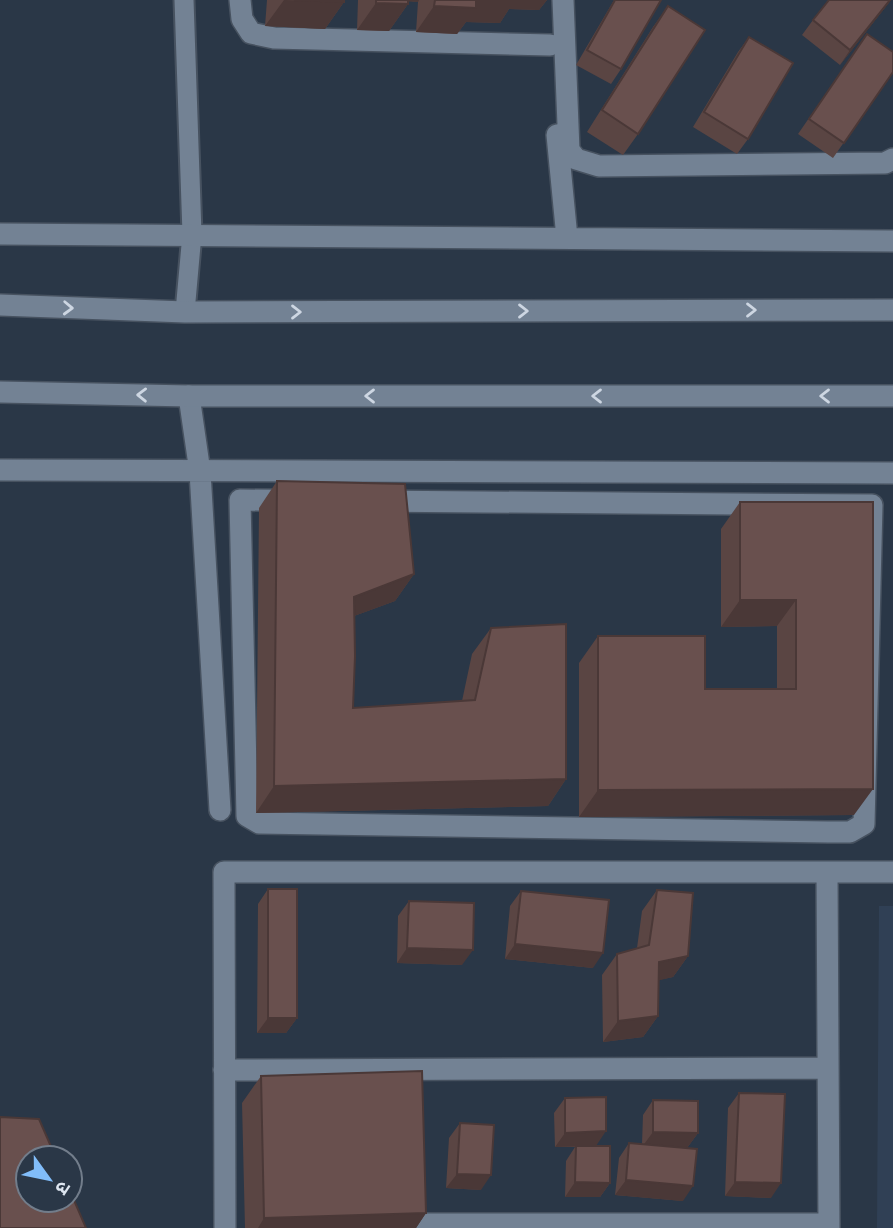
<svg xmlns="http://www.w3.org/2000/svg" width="893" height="1228" font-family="Quicksand,'Noto Sans Devanagari',sans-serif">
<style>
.built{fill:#304055}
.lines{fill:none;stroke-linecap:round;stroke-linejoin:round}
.lane-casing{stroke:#475260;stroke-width:23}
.street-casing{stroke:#475260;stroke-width:24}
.secondary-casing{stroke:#475260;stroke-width:24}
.lane{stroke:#738294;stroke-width:19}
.street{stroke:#738294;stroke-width:21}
.secondary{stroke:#738294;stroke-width:21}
.wall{fill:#5a4543}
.shaded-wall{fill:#4a3837}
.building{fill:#69504e;stroke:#4a3837;stroke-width:2}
.oneway{stroke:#cdd6e2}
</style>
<rect width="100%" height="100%" fill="#2a3747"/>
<!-- built -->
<path class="built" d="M879,906H893V1228H877Z"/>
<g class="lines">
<defs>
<path id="lane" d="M184,0L192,234L185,312"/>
<path id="street" d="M240,0L242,19L251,33L274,38L550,45
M563,0L569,150L576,159L599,166L885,163L893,159
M557,135L567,238
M0,234L893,241
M189,396L200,472L220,810
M0,470L893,473
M240,500L872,505L864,824L850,832H828L259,823L247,816Z
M827,872L829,1228
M224,1070L828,1068
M417,1224H829
M225,1228L224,872H893"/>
<path id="secondary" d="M0,305L185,312L893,310
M0,392L189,396H893"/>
</defs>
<!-- lane casing -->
<use href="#lane" class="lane-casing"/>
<!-- street casing -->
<use href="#street" class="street-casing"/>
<!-- secondary casing -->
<use href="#secondary" class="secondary-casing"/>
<!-- lane -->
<use href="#lane" class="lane"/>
<!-- street -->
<use href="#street" class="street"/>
<!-- secondary -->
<use href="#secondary" class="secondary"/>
</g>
<!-- wall -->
<path class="wall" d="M267,0H344V2L325,29L265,26Z
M358,0H547L539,10L509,9L500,23L466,22L457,34L416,32L418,2L408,1V4L389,31L357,30Z
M614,0H661L621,69L611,84L576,65Z
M891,0L840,65L802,35L813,20Z
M668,6L638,134L623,155L587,132L653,27Z
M867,34L893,72L833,158L798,134Z
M749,37L748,139L737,154L693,127L738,52Z
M277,481L414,574L395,601L354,616L353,708L462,701L472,654L491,628L566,779L548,806L256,813L259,508Z
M740,502H873L854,815L579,817V663L598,636L705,689H777V626L721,627V529Z
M268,889L297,1018L286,1033H257L258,904Z
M657,890L688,956L673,977L658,980V1016L643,1037L603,1042L602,975L617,954L637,948L642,911Z
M521,891L593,968L505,959L510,906Z
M409,901L462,965L397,963L398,916Z
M261,1076L426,1213L416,1228H245L242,1103Z
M739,1093L771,1198L725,1196L728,1108Z
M565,1098L596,1146L610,1183L600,1197H565L566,1161L575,1147H555L554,1113Z
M653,1100L698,1133L687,1148H680L683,1201L615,1195L619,1158L629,1143L642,1144L643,1115Z
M460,1123L481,1190L446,1188L449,1138Z"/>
<!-- shaded-wall -->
<path class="shaded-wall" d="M284,0L344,2L325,29L265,26Z
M390,0H419L418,2Z
M473,0H547L539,10L509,9L500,23L466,22L457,34L416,32L434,6Z
M890,0H891L840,65L850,50Z
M376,3L408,4L389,31L357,30Z
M414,574L395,601L335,623L354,597Z
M740,600H796L777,626L721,627Z
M566,779L548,806L256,813L274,786Z
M873,789L854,815L579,817L598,790Z
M515,944L603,953L593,968L505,959Z
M407,948L473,950L462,965L397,963Z
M688,956L673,977L644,984L659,962Z
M658,1016L643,1037L603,1042L618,1021Z
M268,1018H297L286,1033H257Z
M606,1131L596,1146L555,1147L565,1133Z
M653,1132L698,1133L687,1148L642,1147Z
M457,1174L491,1175L481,1190L446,1188Z
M626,1180L693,1186L683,1201L615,1195Z
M575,1182L610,1183L600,1197H565Z
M735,1182L781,1183L771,1198L725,1196Z
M426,1213L416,1228H258L264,1218Z"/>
<!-- building -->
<path class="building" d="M294,0H344V2Z
M376,0H408V4L376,3Z
M435,0H476V8L434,6Z
M615,0H661L621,69L587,50Z
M829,0H890L850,50L813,20Z
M668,6L705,30L638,134L602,110Z
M867,34L893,52V72L844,143L809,119Z
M749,37L793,63L748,139L704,112Z
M277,481L405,484L414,574L354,597L355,656L353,708L475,700L491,628L566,624V779L274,786Z
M740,502H873V789L598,790V636H705V689H796V600H740Z
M268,889H297V1018H268Z
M657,890L693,893L688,956L659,962L658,1016L618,1021L617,954L649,945Z
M521,891L609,900L603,953L515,944Z
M409,901L474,903L473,950L407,948Z
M422,1071L426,1213L264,1218L261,1076Z
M739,1093L785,1094L781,1183L735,1182Z
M606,1097V1131L565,1133V1098Z
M653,1100L698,1101V1133L653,1132Z
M0,1117L39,1119L56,1158H28V1200H70V1191L86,1228H0Z
M460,1123L494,1125L491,1175L457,1174Z
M629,1143L697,1149L693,1186L626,1180Z
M576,1146H610V1183L575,1182Z"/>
<!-- one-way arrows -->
<defs><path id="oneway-chevron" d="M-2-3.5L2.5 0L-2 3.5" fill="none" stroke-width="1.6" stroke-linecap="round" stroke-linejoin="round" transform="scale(1.75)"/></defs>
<g class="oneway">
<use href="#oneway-chevron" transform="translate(68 308) rotate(2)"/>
<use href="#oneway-chevron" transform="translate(751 310)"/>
<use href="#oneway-chevron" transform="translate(523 311)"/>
<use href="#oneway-chevron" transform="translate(296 312)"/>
<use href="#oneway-chevron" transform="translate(142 395) rotate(-179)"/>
<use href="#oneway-chevron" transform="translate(370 396) rotate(180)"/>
<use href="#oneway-chevron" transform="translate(597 396) rotate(180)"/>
<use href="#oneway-chevron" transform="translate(825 396) rotate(180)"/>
</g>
<!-- north arrow -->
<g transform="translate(49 1179) rotate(123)"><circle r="33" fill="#2a3747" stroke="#727d8b" stroke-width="2"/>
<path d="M0-5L12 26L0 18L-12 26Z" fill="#81bdfa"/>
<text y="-10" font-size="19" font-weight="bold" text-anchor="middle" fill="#dde5f0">उ</text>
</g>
</svg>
